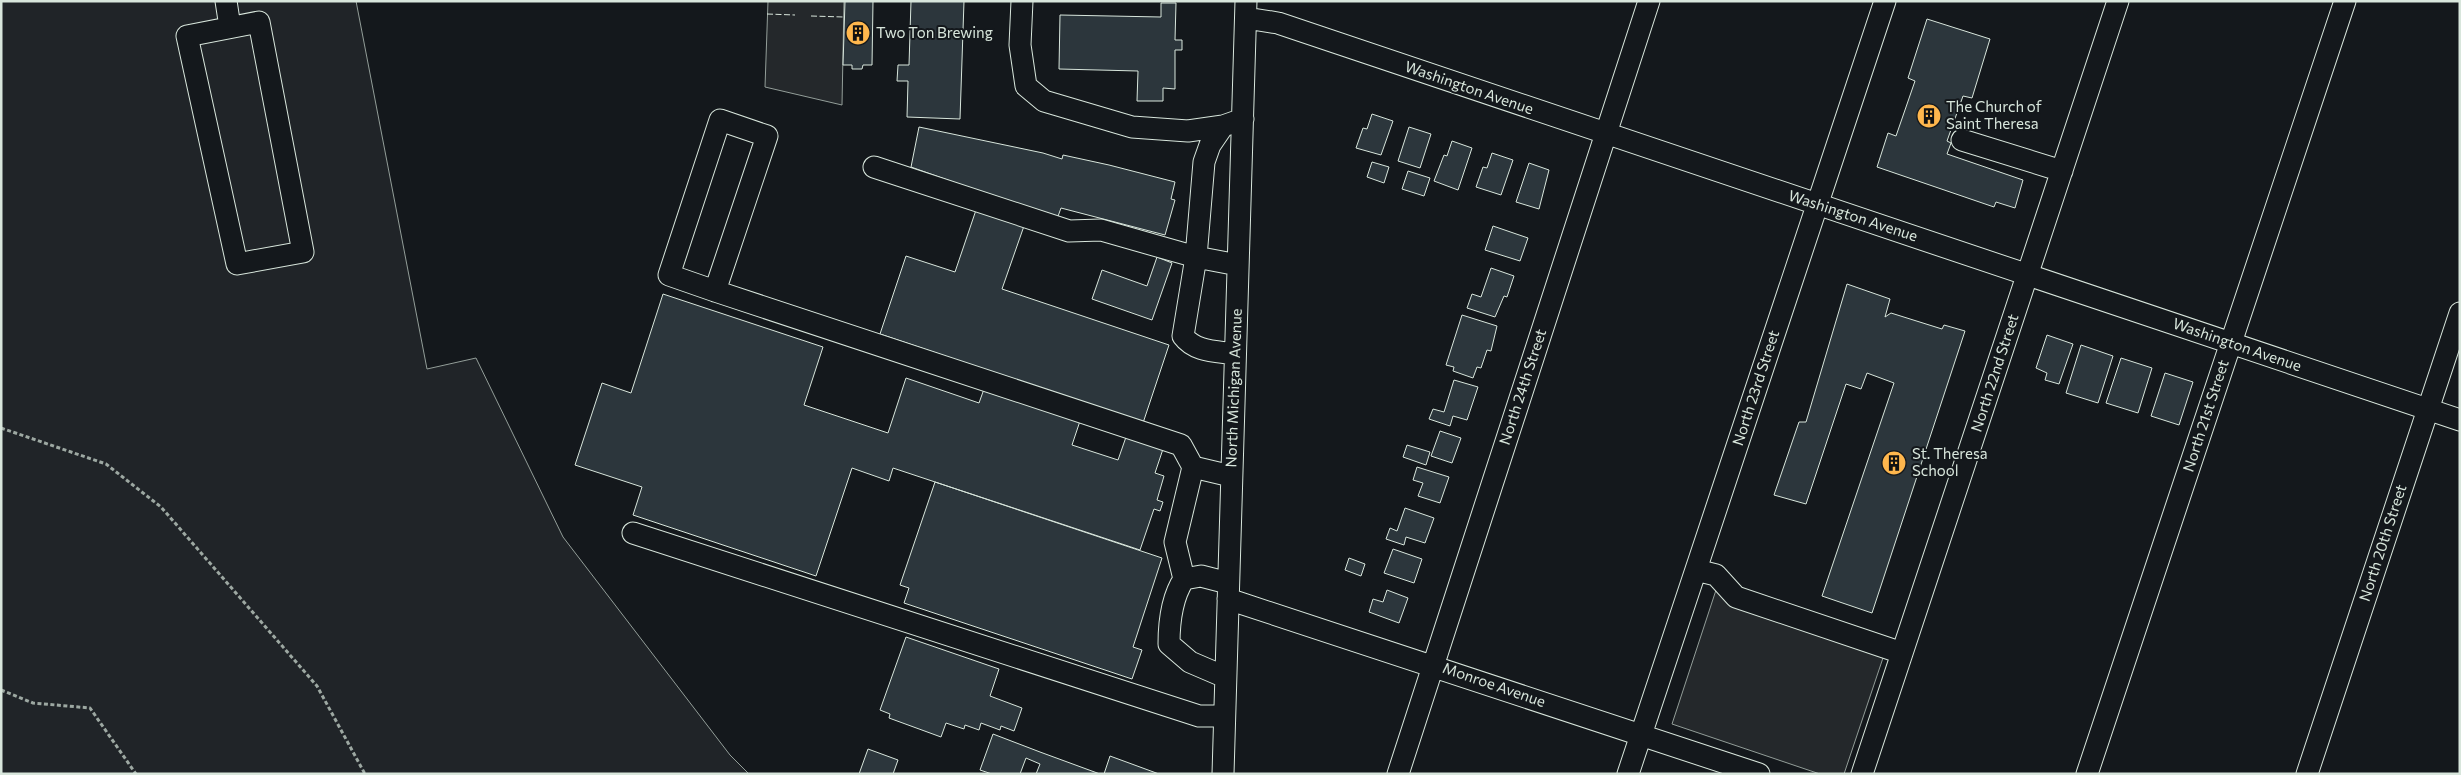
<svg xmlns="http://www.w3.org/2000/svg" width="2461" height="775" font-family="Commissioner,sans-serif">
<style>
.green{fill:#202428;stroke:#939e99}
.parking{fill:#24282b;stroke:#939e99}
.building{fill:#2c363c;stroke:#d8e6dc}
.lines{fill:none;stroke-linecap:round;stroke-linejoin:round}
.minor-casing{stroke:#d8e6dc;stroke-width:23}
.path{stroke:#9da8a2;stroke-width:3;stroke-dasharray:4 2.5;stroke-linecap:butt}
.minor{stroke:#14181c;stroke-width:21}
.fence{stroke:#d8e6dc;stroke-width:1;stroke-dasharray:6 2.5;stroke-linecap:butt}
.labels{text-anchor:middle;stroke-width:4;stroke-linejoin:round;paint-order:stroke}
.poi-label{font-size:15px;fill:#d8e6dc;stroke:#14181c;text-anchor:start}
.street-label{font-size:15px;fill:#d8e6dc;stroke:#14181c}
</style>
<rect width="100%" height="100%" fill="#14181c"/>
<!-- green -->
<path class="green" d="M1,1H356L427,369L476,358L563,537L730,755L749,774H1Z"/>
<!-- parking -->
<path class="parking" d="M768,1H844L842,105L765,87Z
M1717,587L1889,640L1844,774H1820L1672,724Z"/>
<!-- building -->
<path class="building" d="M845,1H873L872,65H863L862,69H852V65H843Z
M911,1H964L960,119L907,117L908,81H897L898,65H909Z
M1161,3H1176L1175,40H1182V50H1175V89L1163,88V101H1137L1138,71L1059,69L1060,15L1161,17Z
M1927,19L1990,39L1972,98L1963,96L1947,141L1951,143L1947,154L2023,180L2015,208L1996,202L1994,207L1877,167L1888,133L1896,136L1915,81L1908,78Z
M1372,114L1393,121L1381,155L1356,148L1363,128L1367,129Z
M919,127L1043,153L1062,159L1063,155L1109,165L1175,182L1171,199L1175,200L1165,235L1061,208L1057,219L911,167Z
M1409,127L1431,134L1420,168L1398,161Z
M1452,141L1472,148L1458,190L1434,181L1444,155L1447,156Z
M1492,153L1513,160L1501,195L1476,187L1483,167L1487,168Z
M1372,162L1389,167L1384,183L1367,177Z
M1529,163L1549,170L1539,209L1516,202Z
M1408,171L1430,178L1424,196L1402,189Z
M976,210L1024,226L1002,289L1169,345L1143,423L880,334L906,256L955,272Z
M1493,226L1528,238L1520,261L1485,250Z
M1157,257L1172,263L1152,320L1092,299L1102,270L1147,286Z
M1491,268L1514,276L1507,297L1504,296L1495,317L1467,308L1472,294L1481,297Z
M1847,284L1890,299L1885,317L1891,313L1942,329L1944,325L1965,331L1872,613L1822,596L1894,383L1867,373L1861,389L1846,384L1806,504L1774,495L1799,422H1806Z
M663,294L823,347L804,405L888,433L906,378L979,403L984,389L1080,421L1072,445L1118,460L1126,437L1163,449L1155,473L1164,476L1157,500L1163,502L1160,511L1154,509L1140,550L893,468L889,481L852,468L816,576L633,515L642,487L575,465L602,383L631,393Z
M1462,315L1497,326L1491,351L1487,350L1481,368L1477,367L1473,378L1453,371L1454,367L1446,365Z
M2047,335L2073,344L2059,384L2045,380L2047,373L2036,368Z
M2081,345L2113,356L2098,403L2066,393Z
M2121,358L2152,368L2138,413L2106,403Z
M2165,373L2193,382L2179,425L2151,416Z
M1454,380L1478,387L1467,420L1453,416L1450,426L1429,419L1433,409L1444,412Z
M1440,431L1461,438L1452,463L1431,456Z
M1407,445L1430,452L1426,465L1403,457Z
M1417,467L1449,477L1440,503L1418,496L1423,483L1413,480Z
M935,482L1162,558L1133,647L1142,650L1132,679L904,603L909,588L900,585Z
M1405,508L1434,518L1425,543L1406,537L1404,545L1386,539L1390,528L1397,531Z
M1393,549L1422,559L1414,583L1384,573Z
M1349,558L1365,564L1361,576L1345,570Z
M1387,590L1408,598L1399,623L1369,612L1373,599L1383,602Z
M906,637L999,669L990,696L1022,708L1014,731L1001,726L1000,730L981,723L979,730L965,725L964,729L946,723L941,737L889,718L890,714L880,710Z
M993,734L1040,752L1100,774H1036L1040,764L1026,758L1020,774H992L980,770Z
M868,749L898,760L893,774H859Z
M1110,756L1159,774H1104Z"/>
<g class="lines">
<defs>
<path id="minor" d="M226,1L230,27
M1022,1L1020,45L1026,86L1044,101L1132,127L1188,131L1223,126
M1246,18L1278,23L2460,420
M259,22L303,252L237,264L187,36Z
M1962,140L2062,171
M874,167L1069,231L1101,230L1196,257L1238,265
M715,291L767,136L720,120L669,275L715,291L1181,445L1193,467
M1235,354C1216,351 1195,352 1183,336L1196,257L1204,162L1210,145L1223,126L1243,119
M633,533L1199,716H1224
M1696,570L1716,575L1736,597L1902,653
M1184,579L1175,542L1193,467L1231,476
M1228,599L1759,774
M1225,677L1190,662L1169,644C1169,622 1172,597 1184,579L1201,576L1228,583
M1223,774L1246,1
M1398,774L1649,1
M1628,774L1885,1
M1862,774L2118,1
M2087,774L2345,1
M2307,774L2460,313"/>
</defs>
<!-- minor casing -->
<use href="#minor" class="minor-casing"/>
<!-- path -->
<path class="path" d="M1,428L106,464L161,507L317,686L365,774
M1,690L33,703L90,708L136,774"/>
<!-- minor -->
<use href="#minor" class="minor"/>
<!-- fence -->
<path class="fence" d="M767,14L795,15
M811,16L843,17"/>
</g>
<!-- icons -->
<defs>
<symbol id="building-disc" viewBox="-11 -11 22 22"><circle r="9.5" fill="#ffb74d" stroke="#14181c"/><path d="M-4-6H4V6H1V3H-1V6H-4ZM-2.5-4.3h1.7v1.8h-1.7ZM.8-4.3h1.7v1.8H.8ZM-2.5-1h1.7V.8h-1.7ZM.8-1h1.7V.8H.8Z" fill="#111"/></symbol>
</defs>
<g fill-rule="evenodd">
<use href="#building-disc" x="844" y="19" width="28" height="28"/>
<use href="#building-disc" x="1915" y="102" width="28" height="28"/>
<use href="#building-disc" x="1880" y="449" width="28" height="28"/>
</g>
<g class="labels">
<!-- poi labels -->
<g class="poi-label">
<text x="876" y="38">Two Ton Brewing</text>
<text x="1946" y="112">The Church of<tspan x="1946" dy="17">Saint Theresa</tspan></text>
<text x="1912" y="459">St. Theresa<tspan x="1912" dy="17">School</tspan></text>
</g>
<!-- street labels -->
<g class="street-label">
<text transform="translate(1469 88) rotate(19)" y="5">Washington Avenue</text>
<text transform="translate(1853 216) rotate(18)" y="5">Washington Avenue</text>
<text transform="translate(2237 345) rotate(19)" y="5">Washington Avenue</text>
<text transform="translate(1995 373) rotate(-72)" y="5">North 22nd Street</text>
<text transform="translate(1523 387) rotate(-72)" y="5">North 24th Street</text>
<text transform="translate(1234 388) rotate(-88)" y="5">North Michigan Avenue</text>
<text transform="translate(1756 388) rotate(-72)" y="5">North 23rd Street</text>
<text transform="translate(2206 416) rotate(-72)" y="5">North 21st Street</text>
<text transform="translate(2383 543) rotate(-72)" y="5">North 20th Street</text>
<text transform="translate(1494 685) rotate(19)" y="5">Monroe Avenue</text>
</g>
</g>
<!-- border -->
<rect width="2461" height="775" fill="none" stroke="#d8e6dc" stroke-width="5"/>
</svg>
